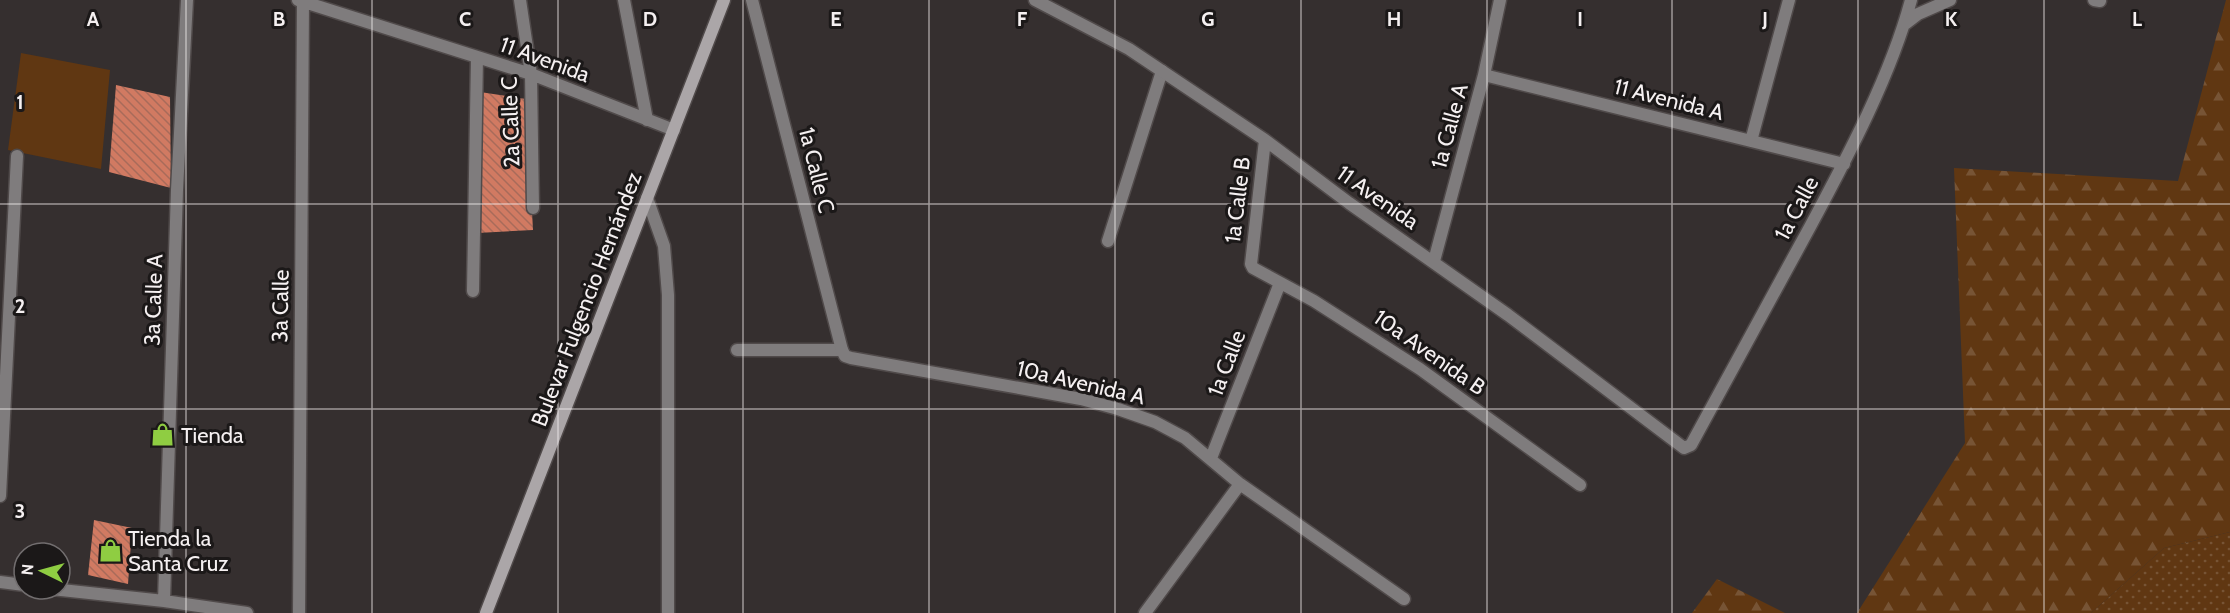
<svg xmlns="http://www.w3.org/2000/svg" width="2230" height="613" font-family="Cabin,sans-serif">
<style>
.grass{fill:url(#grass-dots)}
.forest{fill:url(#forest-firs)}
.park{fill:#603712}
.building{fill:url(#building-back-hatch)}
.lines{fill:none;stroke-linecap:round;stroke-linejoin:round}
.lane-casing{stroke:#504a4a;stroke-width:15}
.street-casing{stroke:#504a4a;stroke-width:15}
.secondary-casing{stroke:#504a4a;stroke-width:15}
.lane{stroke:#7f7c7d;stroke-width:12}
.street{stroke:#7f7c7d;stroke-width:12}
.secondary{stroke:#aba6a8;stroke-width:12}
.grid{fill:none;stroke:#f5f0f1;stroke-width:1.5;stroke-opacity:0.55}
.labels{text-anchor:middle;stroke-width:6;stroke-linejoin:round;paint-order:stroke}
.street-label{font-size:22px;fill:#f5f0f1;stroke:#1b1818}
.poi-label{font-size:22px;fill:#f5f0f1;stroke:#1b1818;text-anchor:start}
.grid-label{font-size:20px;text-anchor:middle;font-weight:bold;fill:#f5f0f1;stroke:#1b1818;stroke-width:6;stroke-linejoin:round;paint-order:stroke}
</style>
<defs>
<pattern id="grass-dots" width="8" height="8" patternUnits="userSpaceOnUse" patternTransform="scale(1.5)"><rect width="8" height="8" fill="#603712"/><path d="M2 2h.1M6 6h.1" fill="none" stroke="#775435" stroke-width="1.8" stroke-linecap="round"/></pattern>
<pattern id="forest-firs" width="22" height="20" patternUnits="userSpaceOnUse" patternTransform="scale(1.5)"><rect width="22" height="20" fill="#603712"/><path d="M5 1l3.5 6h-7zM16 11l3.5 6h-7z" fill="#775435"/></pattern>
<pattern id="building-back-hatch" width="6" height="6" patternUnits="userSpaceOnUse" patternTransform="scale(1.5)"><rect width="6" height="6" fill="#d17a62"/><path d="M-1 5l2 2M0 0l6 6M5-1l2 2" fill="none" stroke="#a86b5a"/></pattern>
</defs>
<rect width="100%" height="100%" fill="#352f2f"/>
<!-- grass -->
<path class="grass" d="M2230,532V613H2091L2164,548Z"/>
<!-- forest -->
<path class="forest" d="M2226,0H2230V532L2164,548L2091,613H1857L1965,443L1954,168L2178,181Z
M1717,579L1785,613H1692Z"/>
<!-- park -->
<path class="park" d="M21,53L110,70L101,169L8,150Z"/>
<!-- building -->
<path class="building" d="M116,85L170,97L171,188L109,172Z
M480,92L526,99L533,230L477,233Z
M94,520L132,528L128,584L88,575Z"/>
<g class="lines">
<defs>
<path id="lane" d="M1108,241L1162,71
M737,350H842"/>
<path id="street" d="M298,0L531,74L674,130
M520,0L531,74L533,208
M624,0L647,120
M752,0L842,350L845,356L851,358L1081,399L1118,409L1155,422L1185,438L1240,484L1404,599
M1035,0L1129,49L1265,140L1349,203L1508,315L1684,448L1691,445C1731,372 1771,298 1811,225C1848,156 1891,75 1911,0
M2094,0L2100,1
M1905,24L1918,14L1950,0
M1484,75L1844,164
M1265,140L1251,264L1253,268L1314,301L1420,369L1580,485
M1751,141L1789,0
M647,198L664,246L668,295V613
M1434,261L1484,75L1500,0
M473,291L477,57
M1211,458L1280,283
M0,496L17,156
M0,582L24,585
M52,589L164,601L247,613
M164,601L177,190L187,0
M299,613L303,0
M1145,613L1240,484"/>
<path id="secondary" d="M486,613L724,0"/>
</defs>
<!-- lane casing -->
<use href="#lane" class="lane-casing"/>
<!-- street casing -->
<use href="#street" class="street-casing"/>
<!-- secondary casing -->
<use href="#secondary" class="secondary-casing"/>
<!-- lane -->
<use href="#lane" class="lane"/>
<!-- street -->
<use href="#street" class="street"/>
<!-- secondary -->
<use href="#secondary" class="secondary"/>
</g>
<!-- grid -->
<path class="grid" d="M186,0V613M372,0V613M558,0V613M743,0V613M929,0V613M1115,0V613M1301,0V613M1487,0V613M1672,0V613M1858,0V613M2044,0V613M0,204H2230M0,409H2230"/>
<!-- icons -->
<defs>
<symbol id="shop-bare" viewBox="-9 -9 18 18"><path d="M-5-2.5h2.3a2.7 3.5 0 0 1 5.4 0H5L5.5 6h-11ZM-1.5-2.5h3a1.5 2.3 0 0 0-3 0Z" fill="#8fcd42" stroke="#1b1818" stroke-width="2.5" paint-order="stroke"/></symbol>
</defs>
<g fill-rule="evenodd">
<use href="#shop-bare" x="146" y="418" width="33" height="33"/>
<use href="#shop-bare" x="94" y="534" width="33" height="33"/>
</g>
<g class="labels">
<!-- street labels -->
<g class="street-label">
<text transform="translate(545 59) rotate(20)" y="8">11 Avenida</text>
<text transform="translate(1669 99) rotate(14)" y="8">11 Avenida A</text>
<text transform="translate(510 122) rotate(-92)" y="8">2a Calle C</text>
<text transform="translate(1449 126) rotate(-75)" y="8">1a Calle A</text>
<text transform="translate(817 170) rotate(76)" y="8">1a Calle C</text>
<text transform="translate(1378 197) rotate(35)" y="8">11 Avenida</text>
<text transform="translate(1237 200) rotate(-83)" y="8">1a Calle B</text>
<text transform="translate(1796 208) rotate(-62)" y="8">1a Calle</text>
<text transform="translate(586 299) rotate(-69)" y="8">Bulevar Fulgencio Hernández</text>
<text transform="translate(153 300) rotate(-88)" y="8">3a Calle A</text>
<text transform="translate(280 306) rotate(-89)" y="8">3a Calle</text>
<text transform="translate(1430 352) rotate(35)" y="8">10a Avenida B</text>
<text transform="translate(1226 363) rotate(-69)" y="8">1a Calle</text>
<text transform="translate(1081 382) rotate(13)" y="8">10a Avenida A</text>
</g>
<!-- poi labels -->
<g class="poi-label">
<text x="181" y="443">Tienda</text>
<text x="128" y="546">Tienda la<tspan x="128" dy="25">Santa Cruz</tspan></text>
</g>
</g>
<g class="grid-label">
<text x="93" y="26">A</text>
<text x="279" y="26">B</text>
<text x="465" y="26">C</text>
<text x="650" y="26">D</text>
<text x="836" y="26">E</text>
<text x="1022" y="26">F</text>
<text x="1208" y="26">G</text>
<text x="1394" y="26">H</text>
<text x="1580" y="26">I</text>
<text x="1765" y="26">J</text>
<text x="1951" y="26">K</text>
<text x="2137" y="26">L</text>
<text x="20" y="109">1</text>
<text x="20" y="313">2</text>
<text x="20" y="518">3</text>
</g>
<!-- north arrow -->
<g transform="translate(42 571) rotate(275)"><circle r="28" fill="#1b1818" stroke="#726e6f" stroke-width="1.5"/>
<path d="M0-4.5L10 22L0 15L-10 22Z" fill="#8fcd42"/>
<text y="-9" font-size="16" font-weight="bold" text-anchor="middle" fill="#f5f0f1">N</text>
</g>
</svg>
